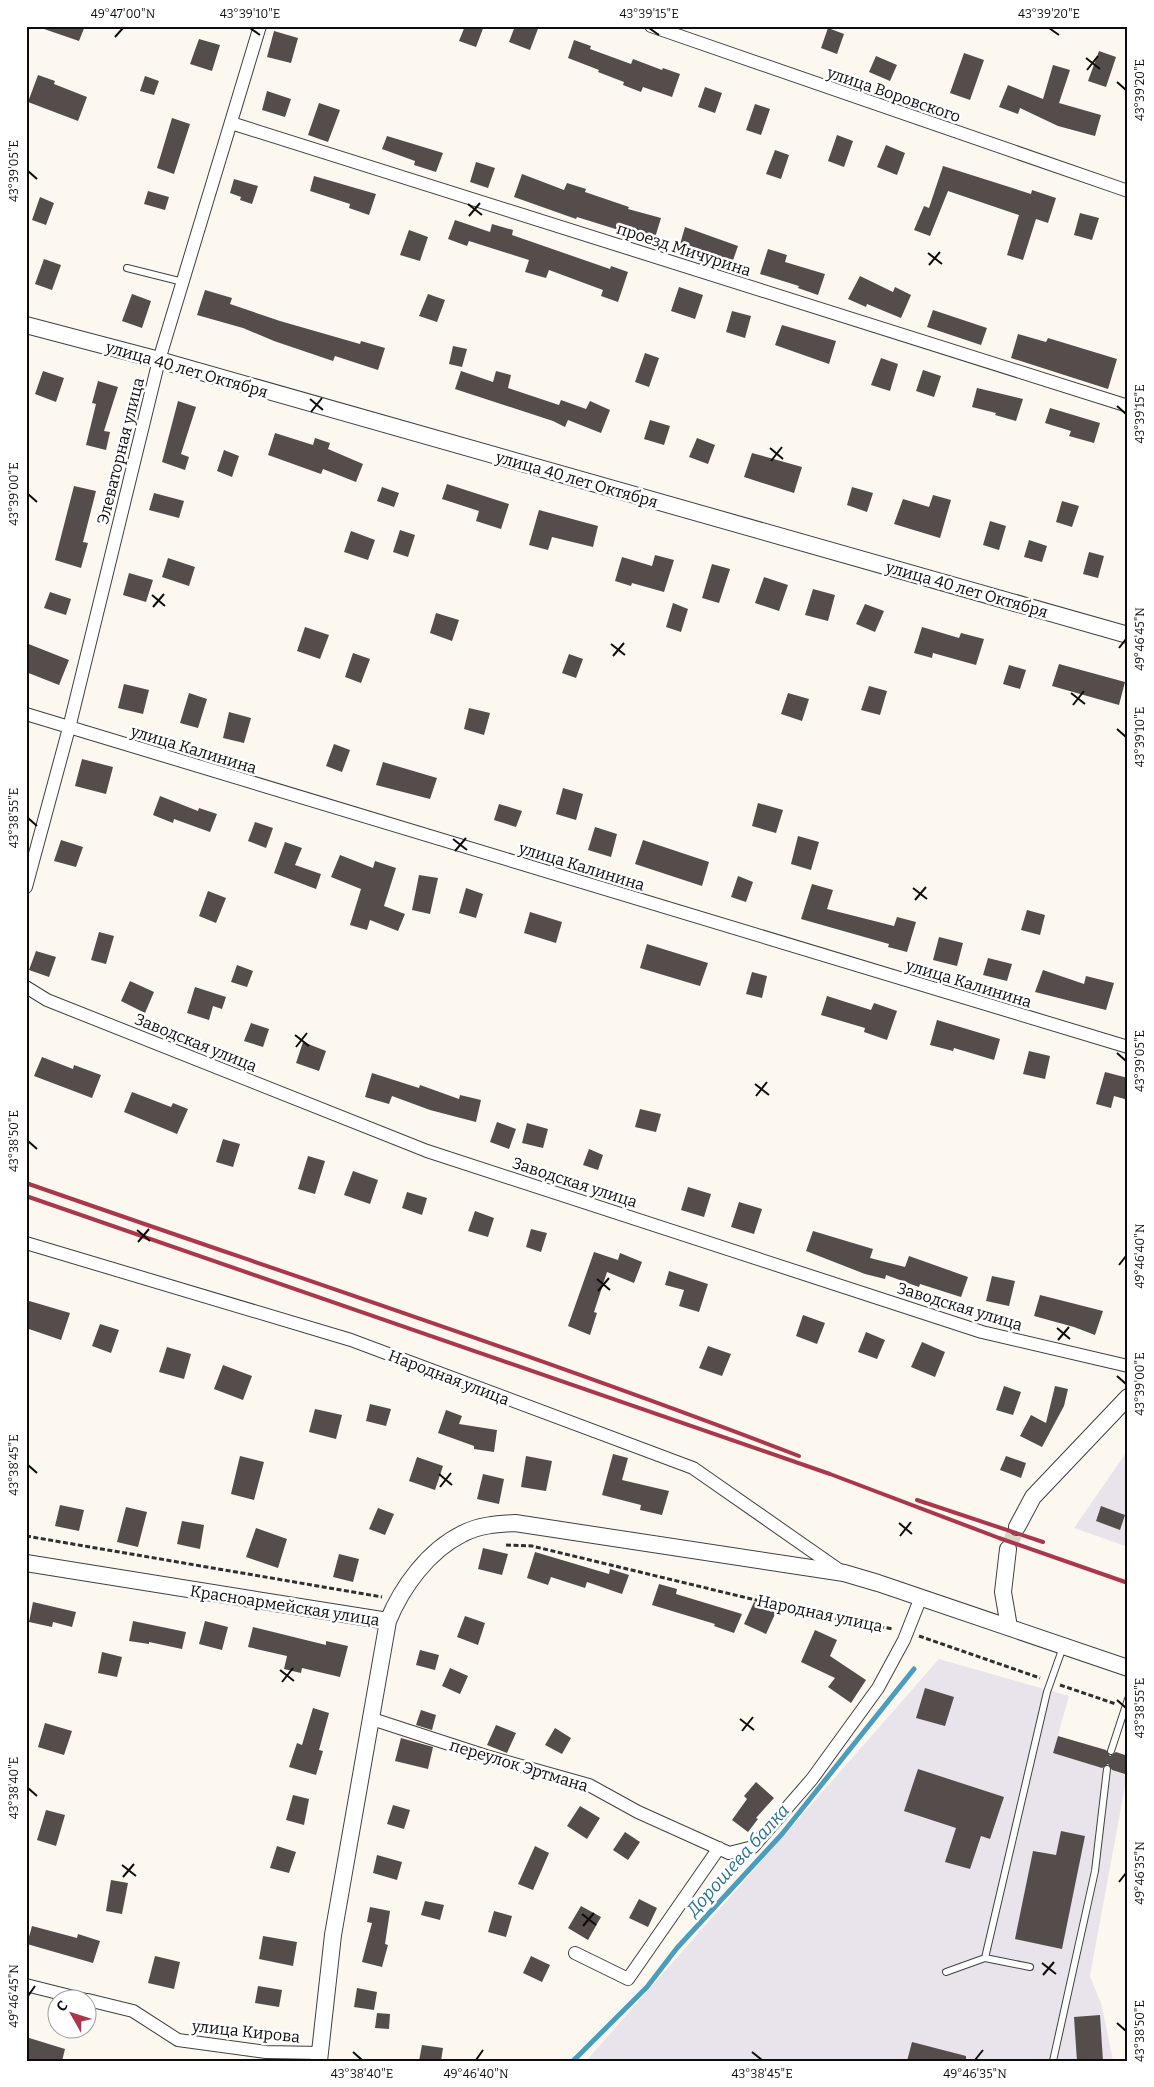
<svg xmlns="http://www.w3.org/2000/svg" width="1154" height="2087" font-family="Bitter,serif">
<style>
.industrial{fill:#e9e3eb}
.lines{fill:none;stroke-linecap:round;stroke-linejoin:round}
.stream{stroke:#4b9dbc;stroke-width:5}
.building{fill:#544d4b}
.tertiary-tunnel{stroke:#d9d5cd;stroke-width:16;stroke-dasharray:16 8;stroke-linecap:butt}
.service-casing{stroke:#404040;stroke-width:8}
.minor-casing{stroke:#404040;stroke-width:14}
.tertiary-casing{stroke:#404040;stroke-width:18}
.path{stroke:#2f2f2f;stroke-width:3;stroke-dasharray:5 2.5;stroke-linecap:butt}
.service{stroke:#fff;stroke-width:6}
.minor{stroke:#fff;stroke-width:12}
.tertiary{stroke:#fff;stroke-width:16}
.rail{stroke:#ab374c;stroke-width:4}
.ticks{fill:none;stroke:#0d0d0d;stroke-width:2}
.labels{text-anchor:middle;stroke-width:5;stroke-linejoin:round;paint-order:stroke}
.street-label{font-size:16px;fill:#0d0d0d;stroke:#fff}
.water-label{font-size:18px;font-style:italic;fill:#276f8f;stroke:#fff}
.neatline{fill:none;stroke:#0d0d0d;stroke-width:2}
.ticks-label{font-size:12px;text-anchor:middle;fill:#0d0d0d}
</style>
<rect width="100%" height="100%" fill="#fdf8ef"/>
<!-- industrial -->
<path class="industrial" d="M1128,1450V1547L1074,1528Z
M939,1659L1069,1696L1053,1753L1127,1775L1090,1976L1102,2006L1113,2061H586Z"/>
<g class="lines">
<!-- stream -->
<path class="stream" d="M573,2061L647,1987L677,1948L782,1834L914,1669"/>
</g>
<!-- building -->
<path class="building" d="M44,26H85L79,41L44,29Z
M465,26H484L476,47L459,41Z
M515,26H539L530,50L509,42Z
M828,28L844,34L837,54L821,48Z
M274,31L298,38L291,63L267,57Z
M199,39L220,45L212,71L190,64Z
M574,40L591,46L590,49L631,64L633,59L662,70L663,68L680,74L672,97L643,87L641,92L623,85L624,82L598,72L599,70L568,58Z
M1099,51L1116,57L1106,87L1088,81Z
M964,53L984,60L970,100L950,93Z
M876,56L897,65L890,81L869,72Z
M1053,65L1070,70L1059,103L1101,115L1095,136L1058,126L1020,108L1018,114L999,107L1008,85L1043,99Z
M38,75L55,81L54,84L87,97L78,121L28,102Z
M145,76L159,81L154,95L140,91Z
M705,87L722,93L715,113L698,107Z
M267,91L291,99L285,117L262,110Z
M319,103L340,110L328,142L308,135Z
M755,104L770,109L761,135L746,130Z
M172,118L190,124L174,174L157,168Z
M837,135L853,141L844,167L828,161Z
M387,136L443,153L436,172L414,165L415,161L382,149Z
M886,145L905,153L897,175L877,167Z
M775,150L789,155L781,179L766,174Z
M476,162L495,168L488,188L470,182Z
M943,166L1031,194L1032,190L1056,198L1048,223L1036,219L1023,260L1007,255L1019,215L948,191L930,236L914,230L924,206L929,208Z
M522,174L564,190L567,183L586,189L585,192L629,207L628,209L661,218L654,241L577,217L576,219L514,197Z
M314,176L376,194L369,215L349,208L350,204L310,191Z
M234,179L258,186L252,204L240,200L241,197L230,193Z
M148,191L169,197L165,210L144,204Z
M40,197L54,203L46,225L32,220Z
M1080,213L1099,218L1092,240L1074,235Z
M455,220L490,232L492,224L513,230L512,235L610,269L611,266L628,272L618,302L601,296L603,290L549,270L546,278L525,272L529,260L469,241L467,246L448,239Z
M685,227L738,246L731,266L678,251Z
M409,230L428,237L420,261L400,255Z
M768,249L787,255L785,262L825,274L818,295L798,288L799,286L760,274Z
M44,259L61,265L52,290L35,284Z
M860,276L893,292L895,287L911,295L901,318L867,304L866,307L848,299Z
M679,287L703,295L695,319L671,311Z
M205,290L232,298L230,304L280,321L360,344L361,341L385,348L378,370L335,356L333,361L274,341L243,328L197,315Z
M132,294L151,301L142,328L122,321Z
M428,294L445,300L437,322L419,316Z
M933,310L987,328L981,345L927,327Z
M732,311L751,316L745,338L726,332Z
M782,325L836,341L829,364L775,345Z
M1018,334L1046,342L1048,338L1117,359L1108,389L1011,358Z
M453,346L467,349L462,367L449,364Z
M645,353L659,358L649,387L635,382Z
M881,358L898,364L890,391L871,385Z
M923,370L941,376L934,397L916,391Z
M43,371L64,378L56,402L35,394Z
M461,371L493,382L496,371L511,375L508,388L559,405L561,400L586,409L590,401L610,410L601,433L568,420L565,427L553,421L455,389Z
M98,381L118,387L104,431L110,432L106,450L86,445L96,404L92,403Z
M977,388L1023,399L1016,421L995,415L996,413L972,407Z
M178,401L196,407L181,454L189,457L185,470L162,462Z
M1050,408L1100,423L1094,443L1069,436L1071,431L1045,423Z
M650,420L670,426L664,445L644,439Z
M275,433L313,445L315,438L330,443L328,449L363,464L356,482L323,469L321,474L268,455Z
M697,438L715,445L708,464L689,457Z
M224,450L239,456L232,477L217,471Z
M752,453L802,467L794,493L744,477Z
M447,484L509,504L501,529L476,521L479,511L442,499Z
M74,486L96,491L83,542L88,543L81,568L55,560Z
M382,487L399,493L394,507L377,501Z
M852,487L873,493L867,512L847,505Z
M154,493L184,501L179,518L149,510Z
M933,495L951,500L940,538L894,524L903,499L929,507Z
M1062,501L1079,506L1072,527L1056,522Z
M539,510L598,526L593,547L552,537L548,550L529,545Z
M990,521L1006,526L999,550L983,545Z
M400,530L415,535L408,557L393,552Z
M351,531L375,540L368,560L344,552Z
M1029,540L1047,546L1042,562L1024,557Z
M1089,552L1104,556L1098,578L1083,574Z
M655,555L674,560L664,592L632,583L631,586L615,581L622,557L652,566Z
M168,558L195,567L189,586L162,577Z
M712,564L730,569L719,603L702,598Z
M129,573L153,580L146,602L123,595Z
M764,577L788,585L779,611L755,603Z
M813,589L835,595L828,621L805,615Z
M50,592L71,599L66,615L44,608Z
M673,603L688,609L681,632L666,627Z
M865,604L884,611L875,632L856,624Z
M436,613L459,620L452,641L430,633Z
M305,627L329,635L320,659L297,651Z
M922,627L959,638L961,633L984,639L976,665L933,653L932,658L914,653Z
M26,643L69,660L59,685L26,672Z
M353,653L370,659L361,683L345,677Z
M569,654L583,659L576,678L562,673Z
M1059,664L1125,682L1119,705L1052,686Z
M1009,665L1026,670L1020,689L1003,684Z
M124,684L149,690L143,714L118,708Z
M869,686L887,691L880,715L861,710Z
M189,693L207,699L198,728L180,723Z
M788,693L809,699L802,721L781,714Z
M469,708L490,713L484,735L464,729Z
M229,712L251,718L244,743L223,738Z
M334,744L350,750L342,772L326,766Z
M82,759L113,767L106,794L75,786Z
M383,762L437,778L430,799L376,785Z
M563,788L583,794L576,820L556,814Z
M160,796L198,811L199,808L217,814L210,832L174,819L173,823L153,815Z
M758,803L783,810L776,833L752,826Z
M499,804L522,811L516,827L494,820Z
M255,822L273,828L266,848L248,841Z
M595,827L617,834L611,857L588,850Z
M798,836L819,842L811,870L791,864Z
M61,840L83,847L76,867L54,861Z
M643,840L709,862L702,886L635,864Z
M285,842L302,848L295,865L321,874L316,889L274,873Z
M340,855L373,868L375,861L396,868L384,906L405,914L398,931L370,920L367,930L350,925L361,889L331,877Z
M419,875L438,878L430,914L412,910Z
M738,876L753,882L746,902L731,897Z
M812,884L833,890L827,909L894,926L897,917L916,922L907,952L888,947L889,944L801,919Z
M466,888L483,894L476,918L459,913Z
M208,891L226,898L216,923L199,916Z
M1027,910L1045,915L1040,935L1021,930Z
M530,912L562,922L556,943L524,933Z
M99,932L114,936L106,964L91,960Z
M939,937L963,943L957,966L933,960Z
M647,944L708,963L700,986L640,968Z
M36,951L56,957L49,977L29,970Z
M988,958L1012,964L1007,981L983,975Z
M237,965L253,971L247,987L231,982Z
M1043,970L1084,984L1086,976L1114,983L1106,1010L1035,992Z
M752,972L767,976L762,998L746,994Z
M130,981L154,992L145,1013L121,1001Z
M195,987L226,997L222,1009L213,1006L209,1020L187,1013Z
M827,996L871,1010L874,1003L897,1011L887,1040L864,1032L865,1028L821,1015Z
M937,1020L1000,1039L994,1060L954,1048L953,1051L930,1045Z
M251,1023L269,1029L263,1047L244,1041Z
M303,1042L326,1051L319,1071L296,1063Z
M1029,1051L1050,1056L1045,1079L1023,1074Z
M42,1057L73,1069L74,1065L101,1075L92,1098L34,1076Z
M1105,1072L1128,1078V1100L1114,1096L1111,1108L1096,1104Z
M372,1073L419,1088L420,1085L459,1099L460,1095L481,1100L476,1122L430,1110L392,1096L389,1104L365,1097Z
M132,1092L171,1107L173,1103L188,1109L177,1134L124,1112Z
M640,1109L661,1114L656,1132L635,1127Z
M497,1122L516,1129L509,1149L490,1142Z
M527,1123L548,1129L543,1148L522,1143Z
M223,1139L240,1144L233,1167L216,1162Z
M589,1149L603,1155L598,1170L583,1165Z
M308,1156L325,1161L315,1194L298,1189Z
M353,1171L378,1180L370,1204L344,1195Z
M688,1187L711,1194L704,1217L681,1210Z
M407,1192L427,1198L422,1215L402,1208Z
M739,1202L762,1209L754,1234L731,1227Z
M475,1211L494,1218L488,1237L468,1231Z
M531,1229L547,1233L541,1252L526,1247Z
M813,1231L873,1249L870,1258L905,1267L909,1256L968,1277L961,1297L920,1284L919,1287L886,1275L885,1279L865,1274L806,1251Z
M594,1252L618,1260L620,1253L642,1262L634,1283L607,1272L594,1312L597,1313L590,1335L568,1326Z
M669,1271L708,1284L699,1312L679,1306L684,1290L665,1285Z
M992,1276L1015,1281L1009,1306L986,1301Z
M1040,1295L1103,1311L1095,1335L1074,1327L1034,1316Z
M26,1300L70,1313L61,1340L26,1328Z
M803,1315L825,1323L817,1344L796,1336Z
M100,1324L119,1330L111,1353L92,1346Z
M866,1332L885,1340L877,1359L858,1352Z
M922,1342L945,1352L935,1377L911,1367Z
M708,1346L731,1354L722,1376L699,1368Z
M167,1347L191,1354L184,1379L159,1372Z
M223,1365L252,1376L243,1400L214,1389Z
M1004,1386L1021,1392L1013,1415L996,1410Z
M1055,1386L1068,1389L1064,1406L1042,1447L1020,1436L1031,1415L1046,1423Z
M370,1404L391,1409L386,1426L366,1421Z
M315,1409L342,1415L336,1439L309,1432Z
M446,1410L462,1416L459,1424L497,1430L494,1452L474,1449V1446L438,1433Z
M613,1454L628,1458L622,1480L669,1491L662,1515L640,1510L641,1505L602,1495Z
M240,1456L264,1462L254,1500L231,1494Z
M526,1456L552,1461L546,1491L521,1487Z
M1006,1456L1026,1463L1021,1478L1000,1470Z
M417,1457L443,1466L435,1490L409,1481Z
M483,1474L504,1479L499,1504L477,1499Z
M60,1505L84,1510L79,1531L55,1526Z
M1101,1506L1125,1515L1120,1530L1096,1521Z
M126,1507L147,1512L138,1547L117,1542Z
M378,1508L394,1514L385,1535L369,1529Z
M182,1521L204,1525L200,1549L177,1544Z
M256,1528L287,1539L278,1568L246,1557Z
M483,1548L508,1554L502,1575L478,1569Z
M535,1552L609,1574L610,1569L629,1575L622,1594L587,1582L585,1588L551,1577L548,1585L527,1578Z
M339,1554L359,1559L353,1582L333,1577Z
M659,1584L677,1589L676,1594L742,1614L734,1633L714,1626L715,1624L652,1605Z
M33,1602L76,1612L72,1627L53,1622L52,1627L29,1622Z
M754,1602L776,1612L766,1634L744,1624Z
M465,1616L485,1623L478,1645L457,1637Z
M133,1621L186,1632L182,1649L149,1642V1644L129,1641Z
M205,1621L228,1627L222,1650L199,1644Z
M253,1627L326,1645V1641L348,1646L340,1677L302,1668L301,1673L284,1669L287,1656L248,1647Z
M815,1630L837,1640L830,1656L866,1680L851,1703L828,1687L835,1678L801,1662Z
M420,1650L439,1655L435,1670L416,1665Z
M102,1652L122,1657L117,1677L98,1673Z
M450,1668L468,1676L460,1694L442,1686Z
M925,1688L954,1697L945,1726L916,1718Z
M313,1708L329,1713L319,1750L323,1751L316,1775L289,1767L297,1743L302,1745Z
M421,1710L436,1715L432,1730L416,1725Z
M45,1723L72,1731L64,1755L38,1747Z
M496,1725L516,1733L507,1753L487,1745Z
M555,1728L571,1738L562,1754L545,1745Z
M1058,1736L1106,1750L1110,1756L1116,1752L1128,1756V1775L1112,1770L1108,1764L1102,1768L1053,1753Z
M401,1738L433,1747L428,1769L395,1761Z
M918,1769L1004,1797L990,1839L981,1836L970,1869L945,1862L956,1828L904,1811Z
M756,1782L774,1798L756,1818L758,1819L748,1832L732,1820L747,1799L744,1796Z
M293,1795L309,1799L304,1825L286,1820Z
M393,1805L410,1810L404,1829L387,1824Z
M580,1806L600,1818L587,1839L567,1826Z
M46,1810L65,1815L56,1846L37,1840Z
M1061,1831L1085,1836L1062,1949L1015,1939L1033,1851L1056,1855Z
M625,1832L640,1842L628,1860L613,1850Z
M277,1846L296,1852L289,1873L270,1868Z
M535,1846L549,1853L533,1890L518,1884Z
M377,1855L402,1862L397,1880L373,1873Z
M111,1880L128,1883L122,1914L106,1911Z
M639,1899L657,1908L648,1927L629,1918Z
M425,1901L444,1905L440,1920L421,1915Z
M581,1906L601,1917L588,1940L568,1928Z
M370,1907L390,1911L385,1944L388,1945L382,1967L362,1962L372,1923L367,1922Z
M494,1911L512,1916L506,1937L488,1932Z
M32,1926L77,1938L78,1934L100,1941L93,1963L27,1944Z
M263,1936L297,1942L293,1966L259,1959Z
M155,1956L180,1962L174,1989L148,1983Z
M531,1956L550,1965L542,1982L523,1973Z
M258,1986L282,1990L279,2007L255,2003Z
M357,1988L377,1992L374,2010L354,2007Z
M377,2013L390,2014L389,2029L375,2028Z
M1100,2015L1103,2061H1077L1074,2017Z
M26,2037L65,2049L62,2061L26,2059Z
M912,2042L966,2056V2061H907Z
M422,2045L443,2048L441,2061H419Z"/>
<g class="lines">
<!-- tertiary-tunnel -->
<path class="tertiary-tunnel" d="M1008,1549L1017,1527"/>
<defs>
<path id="service" d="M127,268L183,282
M1111,1751L1128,1699
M985,1958L1047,1692L1063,1647
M946,1972L985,1958L1030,1967
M1053,2061L1095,1871L1107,1769"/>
<path id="minor" d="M651,26L1128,191
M231,123L1128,406
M26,714L1128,1047
M26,887L69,728L159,360L260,26
M26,987L47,1000L427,1151L982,1332L1128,1366
M26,1243L351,1340L693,1468L842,1572
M369,1718L486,1756L589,1785L638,1812L729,1853L753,1847L812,1779L878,1688L904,1640L921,1597
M575,1953L628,1979L719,1848
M26,1985L86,2000
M88,2000L133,2011L178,2040L266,2052L320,2053"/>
<path id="tertiary" d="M26,325L159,360L1128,635
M1017,1527L1033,1497L1128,1397
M1008,1549L1003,1592L1009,1627
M26,1563L388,1621
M319,2061L333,1935L388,1621C402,1587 428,1551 462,1534C479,1525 497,1524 515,1523L844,1573L878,1583L1128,1668"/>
</defs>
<!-- service casing -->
<use href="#service" class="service-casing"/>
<!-- minor casing -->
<use href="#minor" class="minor-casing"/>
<!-- tertiary casing -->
<use href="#tertiary" class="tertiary-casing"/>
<!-- path -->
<path class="path" d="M26,1536L382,1597
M506,1545L532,1546L822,1616L893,1629
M919,1636L1040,1678
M1060,1685L1116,1704"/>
<!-- service -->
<use href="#service" class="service"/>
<!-- minor -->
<use href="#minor" class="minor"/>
<!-- tertiary -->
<use href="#tertiary" class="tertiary"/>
<!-- rail -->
<path class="rail" d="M26,1183C284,1273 544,1358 799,1456
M26,1196L830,1474L999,1538L1128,1583
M917,1500L1043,1542"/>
</g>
<!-- ticks -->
<path class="ticks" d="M250,28L260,35M649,28L659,35M1049,28L1059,35M115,37L123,28M1086,58L1100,69M1087,70L1098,56M1117,82L1126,90M28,171L37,179M468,204L482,215M469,216L480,203M928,253L942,264M929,265L940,252M310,399L323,410M1117,406L1126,414M311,412L322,398M770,448L783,459M771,461L782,447M28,494L37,502M152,595L165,606M153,607L164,594M611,644L625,655M1119,648L1126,639M613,656L624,643M1071,693L1085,704M1073,705L1084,691M1117,729L1126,737M28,818L37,826M453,839L467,850M455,851L466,838M913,888L927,899M915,900L926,887M295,1035L309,1046M296,1047L307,1033M1117,1053L1126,1061M755,1084L769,1095M756,1096L767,1082M28,1141L37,1149M137,1230L150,1241M138,1242L149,1229M1119,1265L1126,1256M597,1279L610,1290M598,1291L609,1278M1057,1328L1070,1339M1058,1340L1069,1327M1117,1376L1126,1384M28,1465L37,1473M439,1474L452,1485M440,1487L451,1473M899,1523L912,1534M900,1536L911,1522M280,1670L294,1681M282,1682L293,1668M1117,1700L1126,1708M740,1719L754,1730M742,1731L753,1717M28,1788L37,1796M122,1865L136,1876M123,1877L134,1864M1119,1882L1126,1873M582,1914L596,1925M583,1926L594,1913M1042,1963L1056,1974M1043,1975L1054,1962M28,1996L35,1986M1117,2023L1126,2031M353,2052L362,2060M752,2052L762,2060M476,2060L483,2050M975,2060L983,2050"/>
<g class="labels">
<!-- street labels -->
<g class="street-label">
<text transform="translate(894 94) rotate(19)" y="6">улица Воровского</text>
<text transform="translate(684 249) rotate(18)" y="6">проезд Мичурина</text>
<text transform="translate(187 369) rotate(16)" y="6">улица 40 лет Октября</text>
<text transform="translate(120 451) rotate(-76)" y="6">Элеваторная улица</text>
<text transform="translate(577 479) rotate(16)" y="6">улица 40 лет Октября</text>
<text transform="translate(967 589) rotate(16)" y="6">улица 40 лет Октября</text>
<text transform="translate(194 749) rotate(17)" y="6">улица Калинина</text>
<text transform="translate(582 866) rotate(17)" y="6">улица Калинина</text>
<text transform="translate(969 983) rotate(17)" y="6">улица Калинина</text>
<text transform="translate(196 1042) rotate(22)" y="6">Заводская улица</text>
<text transform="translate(575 1182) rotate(18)" y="6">Заводская улица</text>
<text transform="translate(960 1306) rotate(17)" y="6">Заводская улица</text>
<text transform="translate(449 1377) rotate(21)" y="6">Народная улица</text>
<text transform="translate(285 1605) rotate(9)" y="6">Красноармейская улица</text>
<text transform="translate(820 1613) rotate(12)" y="6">Народная улица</text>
<text transform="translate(519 1765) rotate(17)" y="6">переулок Эртмана</text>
<text transform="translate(246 2031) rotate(6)" y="6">улица Кирова</text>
</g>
<!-- water labels -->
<g class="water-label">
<text transform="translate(738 1860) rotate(-48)" y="6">Дорошева балка</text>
</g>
</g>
<!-- border -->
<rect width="1154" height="2087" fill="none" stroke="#ffffff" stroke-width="55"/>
<!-- north arrow -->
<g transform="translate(72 2014) rotate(309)"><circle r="24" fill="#ffffff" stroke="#9e9e9e"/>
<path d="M0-4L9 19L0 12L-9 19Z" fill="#ab374c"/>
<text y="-8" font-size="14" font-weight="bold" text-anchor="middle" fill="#0d0d0d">С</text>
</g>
<rect x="28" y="28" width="1098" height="2032" class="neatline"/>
<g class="ticks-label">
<text x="123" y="18">49°47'00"N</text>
<text x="250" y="18">43°39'10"E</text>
<text x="649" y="18">43°39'15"E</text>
<text x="1049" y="18">43°39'20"E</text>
<text transform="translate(1140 90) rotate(-90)" y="4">43°39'20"E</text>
<text transform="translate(14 171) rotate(-90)" y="4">43°39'05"E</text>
<text transform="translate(1140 414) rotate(-90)" y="4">43°39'15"E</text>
<text transform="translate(14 494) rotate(-90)" y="4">43°39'00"E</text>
<text transform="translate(1140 639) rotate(-90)" y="4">49°46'45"N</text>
<text transform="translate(1140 737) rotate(-90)" y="4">43°39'10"E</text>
<text transform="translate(14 818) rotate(-90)" y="4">43°38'55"E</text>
<text transform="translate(1140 1061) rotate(-90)" y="4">43°39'05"E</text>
<text transform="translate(14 1141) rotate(-90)" y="4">43°38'50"E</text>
<text transform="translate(1140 1256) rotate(-90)" y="4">49°46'40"N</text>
<text transform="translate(1140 1384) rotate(-90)" y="4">43°39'00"E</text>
<text transform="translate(14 1465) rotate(-90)" y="4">43°38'45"E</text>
<text transform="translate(1140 1708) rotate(-90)" y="4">43°38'55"E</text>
<text transform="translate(14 1788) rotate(-90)" y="4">43°38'40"E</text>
<text transform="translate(1140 1873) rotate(-90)" y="4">49°46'35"N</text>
<text transform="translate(14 1996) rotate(-90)" y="4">49°46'45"N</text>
<text transform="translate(1140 2031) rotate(-90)" y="4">43°38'50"E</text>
<text x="362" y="2078">43°38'40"E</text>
<text x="476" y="2078">49°46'40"N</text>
<text x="762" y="2078">43°38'45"E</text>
<text x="975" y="2078">49°46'35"N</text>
</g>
</svg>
